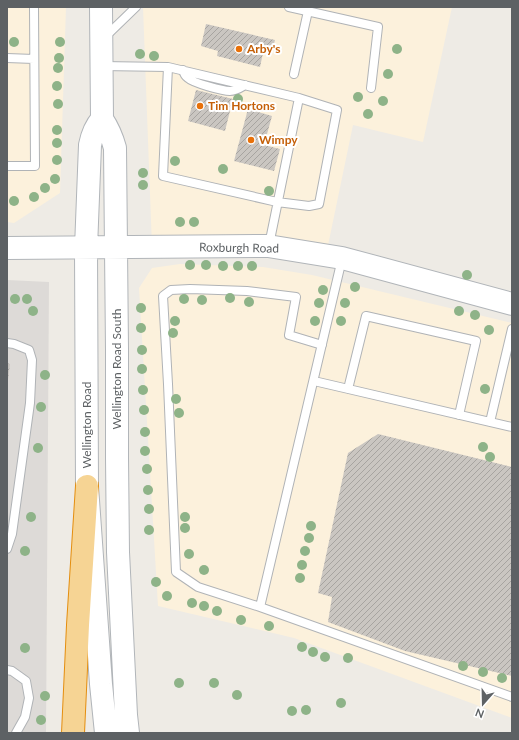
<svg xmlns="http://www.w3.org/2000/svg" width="519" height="740" font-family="Lato,sans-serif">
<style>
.commercial{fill:#fcf1dc}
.industrial{fill:#dddad7}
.building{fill:url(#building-hatch)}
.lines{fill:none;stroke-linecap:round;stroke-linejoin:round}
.lane-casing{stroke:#b0b3b6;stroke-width:10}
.secondary-casing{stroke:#b1b5b9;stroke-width:24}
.highway-casing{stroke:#e48e0f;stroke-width:24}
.lane{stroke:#fff;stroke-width:8}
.secondary{stroke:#fff;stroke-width:22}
.highway{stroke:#f6d494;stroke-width:22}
.tree{fill:#8eb388}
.food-dot{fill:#e8710a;stroke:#fff;stroke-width:1.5}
.labels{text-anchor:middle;stroke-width:4;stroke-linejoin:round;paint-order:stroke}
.food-label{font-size:12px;font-weight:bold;fill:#c56008;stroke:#fff;text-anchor:start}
.street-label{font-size:12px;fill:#5d6164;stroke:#fff}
</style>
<defs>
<pattern id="building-hatch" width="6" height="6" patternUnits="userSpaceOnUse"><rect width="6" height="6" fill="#cac6c1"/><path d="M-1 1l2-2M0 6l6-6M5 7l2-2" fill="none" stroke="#a7a4a0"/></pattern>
</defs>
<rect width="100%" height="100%" fill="#eeebe5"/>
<!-- commercial -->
<path class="commercial" d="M7,7H66L60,193L14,223L7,222Z
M143,7H452L423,142L353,125L326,255L152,247Z
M180,264L263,267L312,275L512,323V718L294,638L158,606L139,288L152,268Z"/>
<!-- industrial -->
<path class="industrial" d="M7,280L49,282L46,733H7Z"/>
<!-- building -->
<path class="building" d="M206,24L275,40L271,55L263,53L260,67L217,56L218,51L201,46Z
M196,90L233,99L225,131L188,121Z
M248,109L272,116L264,145L280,149L274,171L234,161Z
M7,363L10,364L8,380H7Z
M378,434L512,467V676L405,651L328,622L332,597L318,593L348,453Z"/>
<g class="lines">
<defs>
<path id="lane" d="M289,7L378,27L371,88
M105,37L136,7
M7,58L34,59
M101,66L168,67L163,176L277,202L309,206L319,204L337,110L299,98L168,67
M183,70C184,74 185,76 188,78C193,83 223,91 230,91C236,91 240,88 245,85
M294,74L308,11
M7,166H35L34,7
M269,245L299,98
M342,259L260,607L512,697
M7,343L14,344L29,350L32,360L30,403L12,534L7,549
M314,381L512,427
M348,389L366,316L476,341L459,415
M490,422L512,329
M260,607L198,587L176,572L168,384L163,296L171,290L190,289L247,291L296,297L289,335L322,345
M7,670L12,671L26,681L29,698L25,717L16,733"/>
<path id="secondary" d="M101,7L102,119C108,128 112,137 115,148L117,349V458L118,552L126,715L128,733
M102,119C95,127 92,135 90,145L86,248L87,486L101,684L106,733
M7,248L268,246L342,258L512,304"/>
<path id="highway" d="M73,733L78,625L87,486"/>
</defs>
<!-- lane casing -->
<use href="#lane" class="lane-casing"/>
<!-- secondary casing -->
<use href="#secondary" class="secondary-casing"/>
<!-- highway casing -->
<use href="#highway" class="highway-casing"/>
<!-- lane -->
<use href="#lane" class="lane"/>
<!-- secondary -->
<use href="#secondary" class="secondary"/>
<!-- highway -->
<use href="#highway" class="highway"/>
</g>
<!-- trees -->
<g class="tree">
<circle cx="14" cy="42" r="5"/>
<circle cx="60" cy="42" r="5"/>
<circle cx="397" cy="49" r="5"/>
<circle cx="140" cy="54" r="5"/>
<circle cx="154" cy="56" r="5"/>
<circle cx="59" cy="58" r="5"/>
<circle cx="58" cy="68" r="5"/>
<circle cx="388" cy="74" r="5"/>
<circle cx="57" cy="86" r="5"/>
<circle cx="358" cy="97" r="5"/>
<circle cx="238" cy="99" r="5"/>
<circle cx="383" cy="101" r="5"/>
<circle cx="58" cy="104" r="5"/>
<circle cx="368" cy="114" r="5"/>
<circle cx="57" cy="130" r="5"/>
<circle cx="57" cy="143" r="5"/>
<circle cx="57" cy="160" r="5"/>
<circle cx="175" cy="161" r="5"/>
<circle cx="223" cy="169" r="5"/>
<circle cx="143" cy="173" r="5"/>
<circle cx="55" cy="179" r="5"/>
<circle cx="143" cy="185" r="5"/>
<circle cx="45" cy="188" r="5"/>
<circle cx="269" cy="191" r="5"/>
<circle cx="34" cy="197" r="5"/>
<circle cx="14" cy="201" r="5"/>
<circle cx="180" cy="222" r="5"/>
<circle cx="194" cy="222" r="5"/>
<circle cx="190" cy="265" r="5"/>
<circle cx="206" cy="265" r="5"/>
<circle cx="223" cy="266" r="5"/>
<circle cx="238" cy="266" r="5"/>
<circle cx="252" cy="266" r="5"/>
<circle cx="467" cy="275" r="5"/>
<circle cx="355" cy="287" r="5"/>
<circle cx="323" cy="290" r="5"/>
<circle cx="230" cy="298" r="5"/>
<circle cx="15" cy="299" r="5"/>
<circle cx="27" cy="299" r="5"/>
<circle cx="184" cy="299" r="5"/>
<circle cx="202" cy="300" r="5"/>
<circle cx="249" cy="302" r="5"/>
<circle cx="319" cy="303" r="5"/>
<circle cx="345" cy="303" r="5"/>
<circle cx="141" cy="308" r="5"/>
<circle cx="33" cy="311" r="5"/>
<circle cx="459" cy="311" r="5"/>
<circle cx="475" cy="315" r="5"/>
<circle cx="175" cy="321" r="5"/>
<circle cx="315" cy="321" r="5"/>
<circle cx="341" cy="321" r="5"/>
<circle cx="141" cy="328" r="5"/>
<circle cx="489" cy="330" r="5"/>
<circle cx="173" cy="333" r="5"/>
<circle cx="142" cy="350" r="5"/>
<circle cx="142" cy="369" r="5"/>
<circle cx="45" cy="375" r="5"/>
<circle cx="485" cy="389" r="5"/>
<circle cx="143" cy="390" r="5"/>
<circle cx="176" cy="399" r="5"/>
<circle cx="41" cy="407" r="5"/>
<circle cx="144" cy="410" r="5"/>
<circle cx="179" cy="413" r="5"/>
<circle cx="145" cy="432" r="5"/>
<circle cx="483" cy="447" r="5"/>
<circle cx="38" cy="448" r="5"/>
<circle cx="145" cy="451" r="5"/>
<circle cx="490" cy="457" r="5"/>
<circle cx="147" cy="469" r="5"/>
<circle cx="148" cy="490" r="5"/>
<circle cx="149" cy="509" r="5"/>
<circle cx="31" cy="517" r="5"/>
<circle cx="185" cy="517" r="5"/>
<circle cx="311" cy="526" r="5"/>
<circle cx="185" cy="528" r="5"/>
<circle cx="149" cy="530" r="5"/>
<circle cx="309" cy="538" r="5"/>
<circle cx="25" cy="551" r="5"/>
<circle cx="305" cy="551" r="5"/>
<circle cx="189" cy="554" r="5"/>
<circle cx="302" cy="565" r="5"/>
<circle cx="204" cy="570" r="5"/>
<circle cx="300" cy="578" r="5"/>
<circle cx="156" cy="582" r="5"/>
<circle cx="167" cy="596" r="5"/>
<circle cx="192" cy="603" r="5"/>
<circle cx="204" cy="606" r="5"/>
<circle cx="217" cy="611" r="5"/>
<circle cx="241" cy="620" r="5"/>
<circle cx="269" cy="626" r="5"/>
<circle cx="302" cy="647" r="5"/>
<circle cx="25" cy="648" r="5"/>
<circle cx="313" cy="652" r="5"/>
<circle cx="325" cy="657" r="5"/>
<circle cx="348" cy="658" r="5"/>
<circle cx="463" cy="666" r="5"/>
<circle cx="483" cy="672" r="5"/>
<circle cx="502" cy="678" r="5"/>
<circle cx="179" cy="683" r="5"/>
<circle cx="214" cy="683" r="5"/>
<circle cx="237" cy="695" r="5"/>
<circle cx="45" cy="696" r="5"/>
<circle cx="341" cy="703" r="5"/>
<circle cx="306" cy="710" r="5"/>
<circle cx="292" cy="711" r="5"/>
<circle cx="41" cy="720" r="5"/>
</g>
<!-- markers -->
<g class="food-dot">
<circle cx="239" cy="49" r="4"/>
<circle cx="200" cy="106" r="4"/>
<circle cx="251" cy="140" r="4"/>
</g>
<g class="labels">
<!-- food labels -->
<g class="food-label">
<text x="247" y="53">Arby's</text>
<text x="208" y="110">Tim Hortons</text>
<text x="259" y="144">Wimpy</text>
</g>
<!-- street labels -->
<g class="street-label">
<text transform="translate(239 248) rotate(1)" y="4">Roxburgh Road</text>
<text transform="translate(117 369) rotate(-90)" y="4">Wellington Road South</text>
<text transform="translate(87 425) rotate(-90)" y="4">Wellington Road</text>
</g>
</g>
<!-- border -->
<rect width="519" height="740" fill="none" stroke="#5d6164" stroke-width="16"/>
<!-- north arrow -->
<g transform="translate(483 704) rotate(200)" stroke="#ffffff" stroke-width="3" paint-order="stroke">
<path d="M0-3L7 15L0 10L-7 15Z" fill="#5d6164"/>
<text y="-6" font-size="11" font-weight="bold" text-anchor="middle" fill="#5d6164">N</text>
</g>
</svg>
